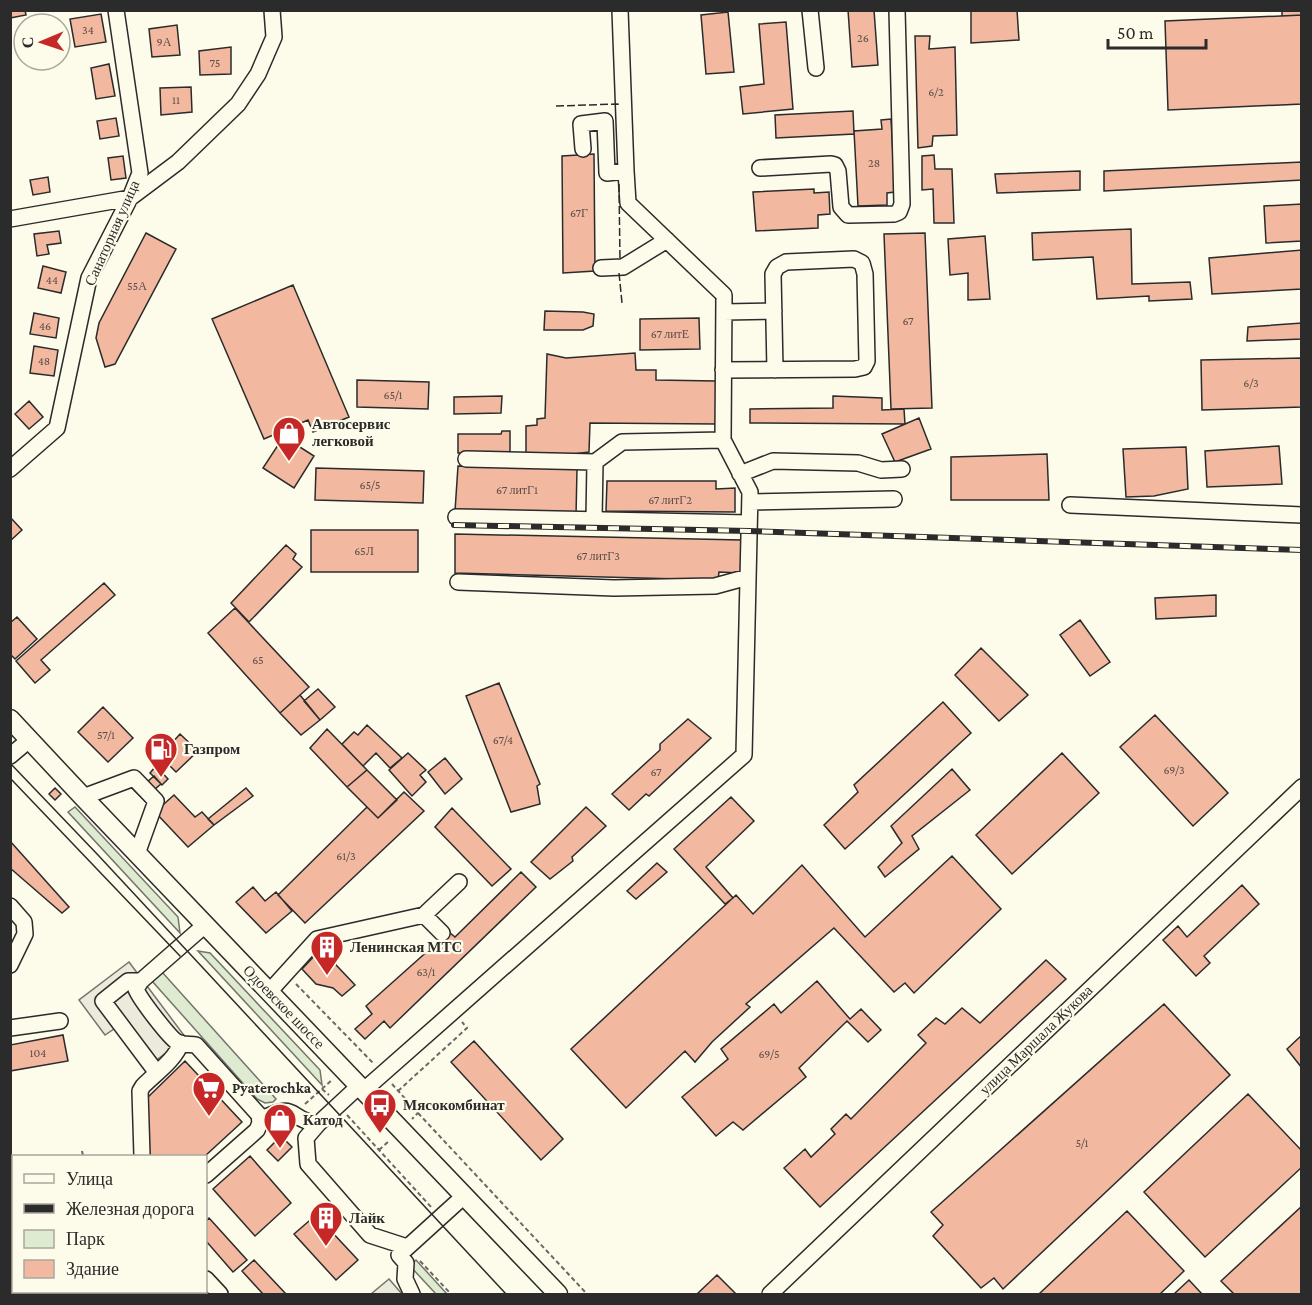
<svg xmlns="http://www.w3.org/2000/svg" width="1312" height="1305" font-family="'Crimson Pro',serif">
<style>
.green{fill:#deebd1;stroke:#74746e;stroke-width:1.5}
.parking{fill:#eceadb;stroke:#74746e;stroke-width:1.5}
.building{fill:#f2b8a0;stroke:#2b2b2b;stroke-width:1.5}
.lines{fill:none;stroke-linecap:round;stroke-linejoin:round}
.minor-casing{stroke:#2b2b2b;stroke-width:18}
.major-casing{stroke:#2b2b2b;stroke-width:21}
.path{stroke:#6a6964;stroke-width:2;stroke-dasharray:4.5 3;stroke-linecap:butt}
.minor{stroke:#fdfbea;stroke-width:15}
.major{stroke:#fdfbea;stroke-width:18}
.tram{stroke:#2b2b2b;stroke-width:1.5}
.rail-casing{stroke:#2b2b2b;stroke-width:6}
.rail{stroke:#fdfbea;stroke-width:4;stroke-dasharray:11;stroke-linecap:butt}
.fence{stroke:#2b2b2b;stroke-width:1.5;stroke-dasharray:8 3;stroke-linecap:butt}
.labels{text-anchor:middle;stroke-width:4.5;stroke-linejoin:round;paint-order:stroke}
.number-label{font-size:12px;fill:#5d4e48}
.street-label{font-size:15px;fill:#2b2b2b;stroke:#fdfbea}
.poi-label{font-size:15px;font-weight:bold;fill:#2b2b2b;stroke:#fdfbea;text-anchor:start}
</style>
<rect width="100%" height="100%" fill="#fdfbea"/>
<!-- green -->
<path class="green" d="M75,807L178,917L180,933L68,812Z
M198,951L210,953L320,1070L322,1085Z
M162,972L276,1099L273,1102L265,1103L257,1099L152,981Z
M416,1260L447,1294H436L410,1266Z"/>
<!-- parking -->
<path class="parking" d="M129,962L186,1038L147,1067L117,1027L105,1035L79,1000Z
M389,1279L402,1294H371Z"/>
<!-- building -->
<path class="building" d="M10,10H25L26,15L10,18Z
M848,10H874L878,65L852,67Z
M971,10H1017L1019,40L971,43Z
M1282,10H1302V15L1282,16Z
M728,12L734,72L706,74L701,15Z
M101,14L106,42L75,47L70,19Z
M1302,15V104L1168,110L1165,21Z
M786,22L793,109L743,114L740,87L764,84L759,24Z
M177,25L180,55L152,57L149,29Z
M915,36H930L929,49L955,47L957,135L933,136L932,146L918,148Z
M231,47V74L200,75L199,51Z
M109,64L115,96L96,99L91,68Z
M191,87L192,112L161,115L160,88Z
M853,111L854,134L776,138L775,115Z
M116,118L119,136L100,139L97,121Z
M891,119L895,192L887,193V205L858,206L854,131L882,129L881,120Z
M594,154L595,271L563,273L562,156Z
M934,155L935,169H952L954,223H934L933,189L922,190V156Z
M123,156L126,178L111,180L108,158Z
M1302,162V180L1104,191V171Z
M1080,171V190L997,193L995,174Z
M48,177L50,192L33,195L30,180Z
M814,189V193L829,192L830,214L818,215V228L756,231L753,192Z
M1302,204V241L1266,243L1264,206Z
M1131,229L1132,284L1190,282L1192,299L1149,301V296L1097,299L1093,257L1033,260L1032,233Z
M59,231L61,243L47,245L49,254L37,256L34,234Z
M146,233L176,249L115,364L105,367L96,338L99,323Z
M925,233L932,408L891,409L884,234Z
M985,236L990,299L968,300V273L950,275L948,239Z
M1302,250V289L1212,294L1209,258Z
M43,266L66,272L61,293L38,288Z
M293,285L349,417L313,432L308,420L264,439L212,319Z
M545,311L583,312L594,314L593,326L583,330H544Z
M34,313L59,318L56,338L30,334Z
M699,318L700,349L640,350V319Z
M1302,323V339L1247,341L1248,327Z
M34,346L58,350L54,376L30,373Z
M635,353L636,370H656V380L716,381V424L590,423L589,452L565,455L526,453V426L537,425V419L545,418L547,354L566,358Z
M1302,358V407L1202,410L1201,360Z
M357,380L429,382L428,409L357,407Z
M502,396L501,413L454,414V397Z
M833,396L882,398V410L904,409L905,424L750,423V409L833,408Z
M29,401L43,417L29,429L15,414Z
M919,418L931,449L895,462L882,434Z
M502,431H510V452L458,453V434H501Z
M292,442L314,456L294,488L263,468L278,445L286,451Z
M1279,446L1282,484L1207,487L1205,451Z
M1186,447L1188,489L1154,496L1126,497L1123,449Z
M1047,454L1049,500H951V457Z
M458,466L577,469L576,516L455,511Z
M316,468L424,471L423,503L315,500Z
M607,481H716V489L735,488V512L606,511Z
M10,517L22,530L10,541Z
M311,530H418V572H311Z
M455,534L742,540L741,573L719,572L718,580L455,573Z
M286,545L296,554L293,559L302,567L249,622L231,603Z
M104,583L115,595L41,660L50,670L35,683L16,661Z
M1216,595V616L1156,619L1155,598Z
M235,608L309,687L280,713L208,633Z
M17,617L37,639L15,659L10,654V623Z
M1080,620L1110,662L1090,676L1060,635Z
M981,648L1028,695L999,721L955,675Z
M499,683L540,784L537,786L540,804L511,812L466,696Z
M318,689L335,707L320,720L304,701Z
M300,695L320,720L301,735L280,713Z
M943,702L971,733L845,849L824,825L858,792L854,785Z
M103,707L133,738L108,762L78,732Z
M1155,715L1228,793L1193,826L1120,747Z
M688,719L711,738L649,796L646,794L629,810L612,794L660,750V744Z
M367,725L402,758L390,768L376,753L363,766L342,744L354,732L358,735Z
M327,729L367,770L347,787L310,748Z
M180,734L198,751L176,772L160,756Z
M408,753L426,770L420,775L426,782L412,796L389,770Z
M1062,753L1099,793L1012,874L976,835Z
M445,758L462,779L445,794L428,772Z
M156,766L168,779L162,785L150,773Z
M952,769L970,790L912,836L919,849L885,877L878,867L902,843L891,826Z
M367,770L397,800L378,818L347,787Z
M154,776L161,784L154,790L153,798L147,803L133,789L144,779L147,782Z
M55,788L61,794L55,800L49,794Z
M246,788L253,796L214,825L208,819Z
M404,792L424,811L305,923L278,895L367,807L378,818Z
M174,795L195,817L202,812L214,825L188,847L155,812Z
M731,797L754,821L706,867L733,898L725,904L674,849Z
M586,807L606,826L572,857L573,861L550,879L531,862Z
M452,808L511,869L492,886L435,827Z
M10,841L69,907L62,913L10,868Z
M952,856L1001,909L914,993L905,983L894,992L834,928L746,1004L750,1007L712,1042L695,1062L685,1051L626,1108L571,1049L736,895L753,914L802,865L865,937Z
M657,863L667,872L636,899L627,891Z
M521,872L536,887L390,1028L384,1021L365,1039L355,1029L372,1014L366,1006L449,932L455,937Z
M1242,885L1259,904L1204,956L1210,963L1196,976L1163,940L1178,926L1187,937Z
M253,887L265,901L276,892L292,911L266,933L236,902Z
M321,949L355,985L342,996L333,988L316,984L302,969Z
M1046,960L1066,979L820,1207L784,1168L805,1149L811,1157L835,1134L831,1129L846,1114L851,1119L926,1043L918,1035L936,1018L945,1024L962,1008L980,1023Z
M817,981L850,1019L861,1009L881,1030L868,1042L847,1021L799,1068L806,1077L743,1130L733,1122L716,1136L682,1097L728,1059L721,1049L774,1004L781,1013Z
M1164,1004L1230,1075L1003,1289L994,1278L981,1288L933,1236L943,1225L931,1212Z
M63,1035L68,1061L10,1071V1045Z
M1302,1035V1068L1287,1049Z
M474,1041L563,1139L541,1160L451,1062Z
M185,1061L242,1122L205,1156H149L147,1098Z
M1248,1094L1302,1151V1167L1205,1257L1144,1192Z
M281,1136L292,1147L278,1161L267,1150Z
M250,1156L291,1203L255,1236L213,1189Z
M1302,1206V1294H1234L1221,1281Z
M1127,1211L1184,1271L1160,1294H1039Z
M316,1215L358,1260L336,1280L294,1234Z
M209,1218L247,1260L233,1272L206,1241V1221Z
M10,1233L14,1237V1275L10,1272Z
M254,1260L286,1294H263L242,1271Z
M717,1275L736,1294H697Z
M1189,1280L1202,1294H1174Z
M26,1292H55L58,1294H28Z
M167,1292H193L196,1294H164Z"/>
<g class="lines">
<defs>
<path id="minor" d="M620,10L626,171
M810,10L816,68
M760,168L831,164L835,165L838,171L841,207L848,215L894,214L899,212L902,204L897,10
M10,219L130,198L178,162L238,104L258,74L274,37L272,10
M601,268L623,267L667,240
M724,312L774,311
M723,370L855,369L864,367L867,361L865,274L862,263L854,259L786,262L777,267L773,274L775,370
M466,459L595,462
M10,469L57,428L89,278L130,198L140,173L116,10
M740,474L773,461L858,463L881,470L902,469
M750,502L894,499
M1070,505L1302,515
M456,517L749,523
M594,520L595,462L622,442L723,440
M458,582L614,588L715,586L748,577
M10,756L29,740
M83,797L134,778L156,801L137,854
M10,906L24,922L25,934L10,965
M424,915L459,882
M205,925L141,981L136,989C139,998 169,1037 177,1042C182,1045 191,1044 196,1045L259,1115L260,1123L257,1130L206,1175
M141,981H128L103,1001L157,1073
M269,992L317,939L424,915L442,933
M10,1028L60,1021
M359,1086L318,1124L306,1138L308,1164L370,1235L407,1247
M363,1091L744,755L750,492L723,440L724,295L628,203L626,171L607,173L605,121L581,124L583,149
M260,1120C299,1100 287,1120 318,1124
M142,1156L140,1091L143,1086C156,1073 175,1060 181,1043
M206,1279L220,1294
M141,1294L142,1292
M412,1294L405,1279L406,1263L399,1255L464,1196
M770,1294L1302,787"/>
<path id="major" d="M10,719L83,797L558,1294"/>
</defs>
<!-- minor casing -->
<use href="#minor" class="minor-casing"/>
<!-- major casing -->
<use href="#major" class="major-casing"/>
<!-- path -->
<path class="path" d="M296,984L374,1064
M392,1084L418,1113L412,1119
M322,1089L329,1095
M398,1091L467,1028L462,1022
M305,1104L332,1080
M418,1113L587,1294
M347,1115L432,1208
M379,1150L390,1140
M82,1151L83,1156
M420,1261L451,1294
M109,1292L110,1294"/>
<!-- minor -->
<use href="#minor" class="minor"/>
<!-- major -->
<use href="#major" class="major"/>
<!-- tram -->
<path class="tram" d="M10,763L98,855L506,1294
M10,778L180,956"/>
<defs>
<path id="rail" d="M454,525L749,531L1302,550"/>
</defs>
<!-- rail casing -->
<use href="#rail" class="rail-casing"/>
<!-- rail -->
<use href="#rail" class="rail"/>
<!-- fence -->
<path class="fence" d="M556,106L618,104V107
M619,184L620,261
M619,273L622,303"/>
</g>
<!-- icons -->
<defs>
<symbol id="shop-pin" viewBox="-11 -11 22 30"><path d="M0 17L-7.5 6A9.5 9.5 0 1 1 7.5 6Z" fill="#c62828" stroke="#fdfbea"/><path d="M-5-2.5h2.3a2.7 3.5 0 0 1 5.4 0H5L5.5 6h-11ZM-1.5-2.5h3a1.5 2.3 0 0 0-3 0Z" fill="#fff"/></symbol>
<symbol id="fuel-pin" viewBox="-11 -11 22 30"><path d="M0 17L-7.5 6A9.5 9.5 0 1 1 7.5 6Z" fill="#c62828" stroke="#fdfbea"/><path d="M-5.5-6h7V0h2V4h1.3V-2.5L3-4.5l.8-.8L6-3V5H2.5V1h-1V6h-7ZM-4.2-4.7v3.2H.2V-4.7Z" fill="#fff"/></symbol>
<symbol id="building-pin" viewBox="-11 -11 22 30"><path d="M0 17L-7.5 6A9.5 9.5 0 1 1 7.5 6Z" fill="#c62828" stroke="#fdfbea"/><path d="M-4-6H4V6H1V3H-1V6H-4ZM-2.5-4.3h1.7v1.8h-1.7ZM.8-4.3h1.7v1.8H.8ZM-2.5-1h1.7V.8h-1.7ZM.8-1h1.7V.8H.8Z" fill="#fff"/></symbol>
<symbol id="supermarket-pin" viewBox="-11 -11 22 30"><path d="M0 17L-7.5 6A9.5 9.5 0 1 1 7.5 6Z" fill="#c62828" stroke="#fdfbea"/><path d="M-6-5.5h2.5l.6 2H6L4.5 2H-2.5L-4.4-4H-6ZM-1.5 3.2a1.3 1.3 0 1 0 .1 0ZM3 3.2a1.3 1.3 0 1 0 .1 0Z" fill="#fff"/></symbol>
<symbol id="bus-pin" viewBox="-11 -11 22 30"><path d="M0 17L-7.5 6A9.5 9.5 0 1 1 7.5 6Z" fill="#c62828" stroke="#fdfbea"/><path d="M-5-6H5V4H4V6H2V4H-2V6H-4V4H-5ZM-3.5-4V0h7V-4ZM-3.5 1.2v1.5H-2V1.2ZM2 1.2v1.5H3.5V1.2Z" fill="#fff"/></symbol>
</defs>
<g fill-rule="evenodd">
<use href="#shop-pin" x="270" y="414" width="38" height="52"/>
<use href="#fuel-pin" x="142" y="730" width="38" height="52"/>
<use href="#building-pin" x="308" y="928" width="38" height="52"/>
<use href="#supermarket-pin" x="190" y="1069" width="38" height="52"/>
<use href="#bus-pin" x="361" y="1086" width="38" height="52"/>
<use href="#shop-pin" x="261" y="1101" width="38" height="52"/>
<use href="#building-pin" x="307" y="1199" width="38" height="52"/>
</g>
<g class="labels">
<!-- number labels -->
<g class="number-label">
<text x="88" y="34">34</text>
<text x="863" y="42">26</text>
<text x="164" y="46">9А</text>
<text x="215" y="67">75</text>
<text x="936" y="96">6/2</text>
<text x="176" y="104">11</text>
<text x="874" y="167">28</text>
<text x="579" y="217">67Г</text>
<text x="52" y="284">44</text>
<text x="137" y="290">55А</text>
<text x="908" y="325">67</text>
<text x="45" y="330">46</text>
<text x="670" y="338">67 литЕ</text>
<text x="44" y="365">48</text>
<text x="1251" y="387">6/3</text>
<text x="393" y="399">65/1</text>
<text x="370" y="489">65/5</text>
<text x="517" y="494">67 литГ1</text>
<text x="670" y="504">67 литГ2</text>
<text x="364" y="555">65Л</text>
<text x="598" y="560">67 литГ3</text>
<text x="258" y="664">65</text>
<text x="106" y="739">57/1</text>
<text x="503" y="744">67/4</text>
<text x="1174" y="774">69/3</text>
<text x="656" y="776">67</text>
<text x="346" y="860">61/3</text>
<text x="426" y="976">63/1</text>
<text x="38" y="1057">104</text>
<text x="769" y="1058">69/5</text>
<text x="1082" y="1147">5/1</text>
</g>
<!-- street labels -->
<g class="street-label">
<text transform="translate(112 233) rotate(-66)" y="5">Санаторная улица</text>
<text transform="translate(284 1007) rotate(46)" y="5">Одоевское шоссе</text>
<text transform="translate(1036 1040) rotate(-44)" y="5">улица Маршала Жукова</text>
</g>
<!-- poi labels -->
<g class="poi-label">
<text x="312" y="429">Автосервис<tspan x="312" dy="17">легковой</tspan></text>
<text x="184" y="754">Газпром</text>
<text x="350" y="952">Ленинская МТС</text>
<text x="232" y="1093">Pyaterochka</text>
<text x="403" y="1110">Мясокомбинат</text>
<text x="303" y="1125">Катод</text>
<text x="349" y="1223">Лайк</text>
</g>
</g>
<!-- border -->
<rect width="1312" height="1305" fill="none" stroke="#2b2b2b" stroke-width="24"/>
<!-- legend -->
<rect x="12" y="1155" width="195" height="138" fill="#fdfbea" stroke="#a9a89e" stroke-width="1.5"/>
<rect x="24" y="1174" width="30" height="9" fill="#fdfbea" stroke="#a9a89e" stroke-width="1.5"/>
<text x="66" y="1185" font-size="18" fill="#2b2b2b">Улица</text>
<rect x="24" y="1204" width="30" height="9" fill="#2b2b2b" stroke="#a9a89e" stroke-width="1.5"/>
<text x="66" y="1215" font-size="18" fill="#2b2b2b">Железная дорога</text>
<rect x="24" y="1230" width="30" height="18" fill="#deebd1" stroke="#a9a89e" stroke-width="1.5"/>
<text x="66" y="1245" font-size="18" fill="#2b2b2b">Парк</text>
<rect x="24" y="1260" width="30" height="18" fill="#f2b8a0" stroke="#a9a89e" stroke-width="1.5"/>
<text x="66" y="1275" font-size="18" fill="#2b2b2b">Здание</text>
<!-- north arrow -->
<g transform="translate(42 42) rotate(268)"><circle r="28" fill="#fdfbea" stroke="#a9a89e" stroke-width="1.5"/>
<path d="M0-4.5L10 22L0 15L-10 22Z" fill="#c62828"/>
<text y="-9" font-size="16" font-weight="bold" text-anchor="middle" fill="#2b2b2b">С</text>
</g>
<!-- scale -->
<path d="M1108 39v9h98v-9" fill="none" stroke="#2b2b2b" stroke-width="3"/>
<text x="1117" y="39" font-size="18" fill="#2b2b2b" stroke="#fdfbea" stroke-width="4.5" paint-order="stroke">50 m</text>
</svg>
